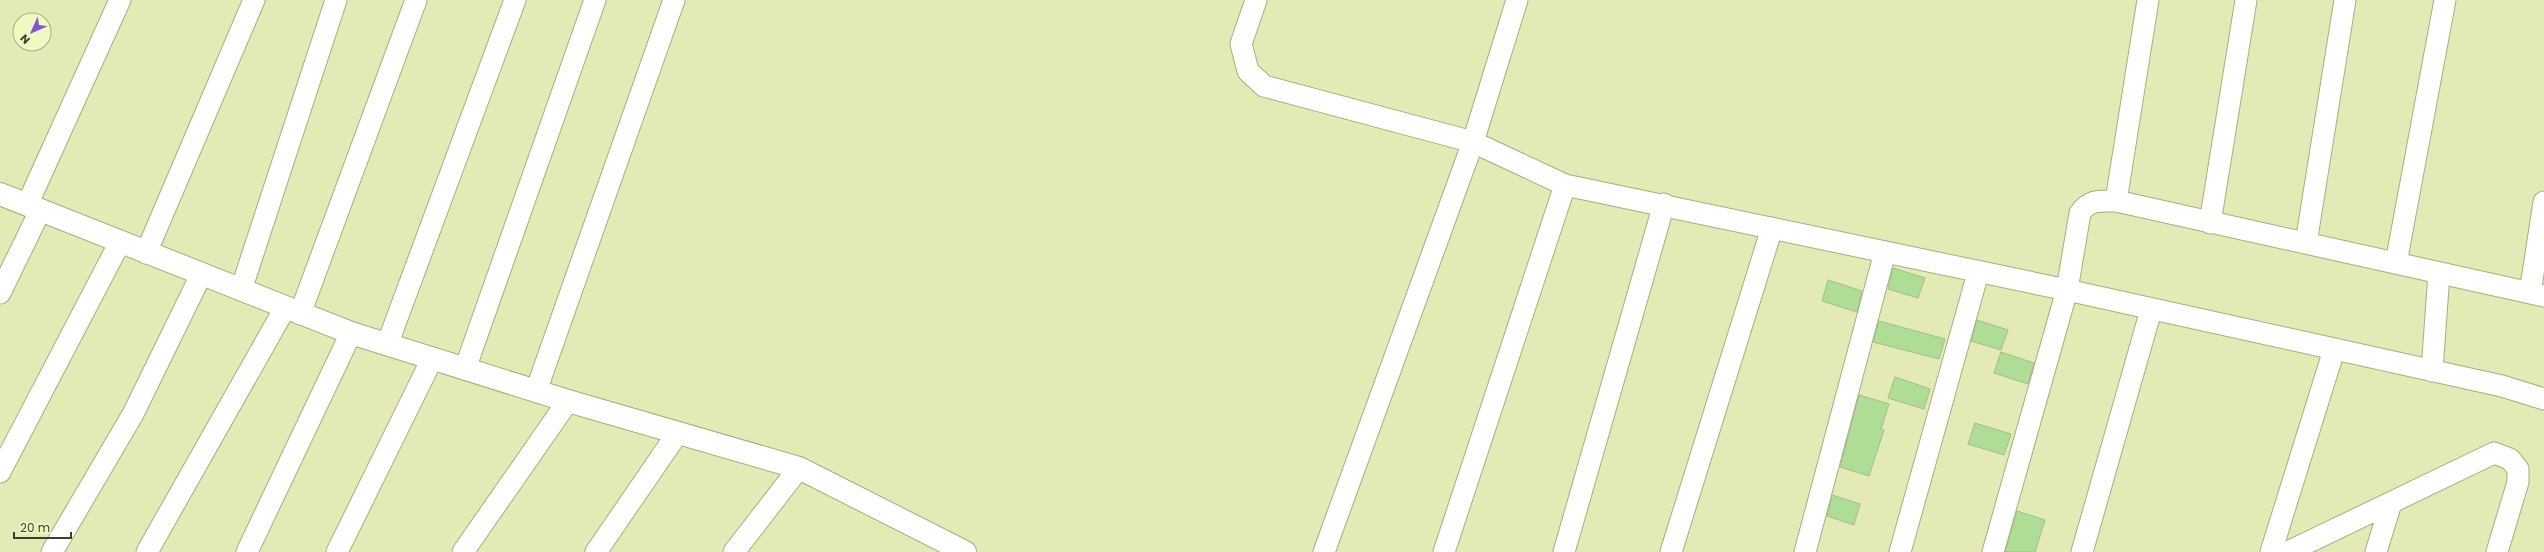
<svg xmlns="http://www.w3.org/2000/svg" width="2544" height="552" font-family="Poppins,sans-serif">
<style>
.building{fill:#b0dd95;stroke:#a1bd91}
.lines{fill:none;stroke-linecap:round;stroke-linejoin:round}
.street-casing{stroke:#a7ae7c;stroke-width:23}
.secondary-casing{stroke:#a7ae7c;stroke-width:24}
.street{stroke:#fff;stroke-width:21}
.secondary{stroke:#fff;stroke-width:22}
</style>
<rect width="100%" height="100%" fill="#e3eab6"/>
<!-- building -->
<path class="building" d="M1893,268L1925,278L1918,298L1888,289Z
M1828,280L1862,291L1857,312L1822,301Z
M1977,320L2008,330L2001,350L1971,341Z
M1879,321L1945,339L1939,359L1873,342Z
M2001,352L2034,363L2028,384L1994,373Z
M1895,377L1930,389L1924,409L1888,398Z
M1859,395L1889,404L1881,429L1884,430L1869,476L1840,467Z
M1975,423L2011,434L2004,455L1968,444Z
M1832,495L1860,504L1854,525L1827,516Z
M2017,511L2045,520L2035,552H2005Z"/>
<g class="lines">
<defs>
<path id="street" d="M1256,0L1241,44L1248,71L1264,86L1473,142L1565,185L1444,552
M2148,0L2116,201L2544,296
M1565,185L2067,290L2502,386L2544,399
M27,205L120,0
M2210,223L2246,0
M2306,243L2345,0
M146,253L254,0
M2396,263L2445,0
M241,290L336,0
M0,293L40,211
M2530,293L2544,202
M300,314L416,0
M387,345L515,0
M465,369L595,0
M2432,371L2439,273
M536,391L674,0
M0,472L120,242
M52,552L133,414L201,275
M147,552L285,308
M247,552L351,333
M337,552L432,359
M463,552L568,401
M596,552L677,434
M734,552L799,468
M1324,552L1473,142L1517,0
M1564,552L1664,204
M1671,552L1772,228
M1805,552L1885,252
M1900,552L1978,273
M1993,552L2067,290L2080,213C2090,199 2100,201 2116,201
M2082,552L2151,310
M2271,552L2334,350
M2288,552L2494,453L2510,459L2518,469V482L2497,552
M2376,552L2391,503"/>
<path id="secondary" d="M0,194L351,333L568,401L799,468L965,552"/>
</defs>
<!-- street casing -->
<use href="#street" class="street-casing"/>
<!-- secondary casing -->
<use href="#secondary" class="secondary-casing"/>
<!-- street -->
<use href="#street" class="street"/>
<!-- secondary -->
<use href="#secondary" class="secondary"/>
</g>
<!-- north arrow -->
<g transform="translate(32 32) rotate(225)"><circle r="19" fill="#f0f8c3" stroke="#a8ae86"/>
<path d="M0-3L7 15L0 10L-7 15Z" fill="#7e57d1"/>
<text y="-6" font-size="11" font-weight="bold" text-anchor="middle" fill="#3c3f2a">N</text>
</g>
<!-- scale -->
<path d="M14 532v6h57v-6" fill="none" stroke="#3c3f2a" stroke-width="2"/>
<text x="20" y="532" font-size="12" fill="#3c3f2a" stroke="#f0f8c3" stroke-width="3" paint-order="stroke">20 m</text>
</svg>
